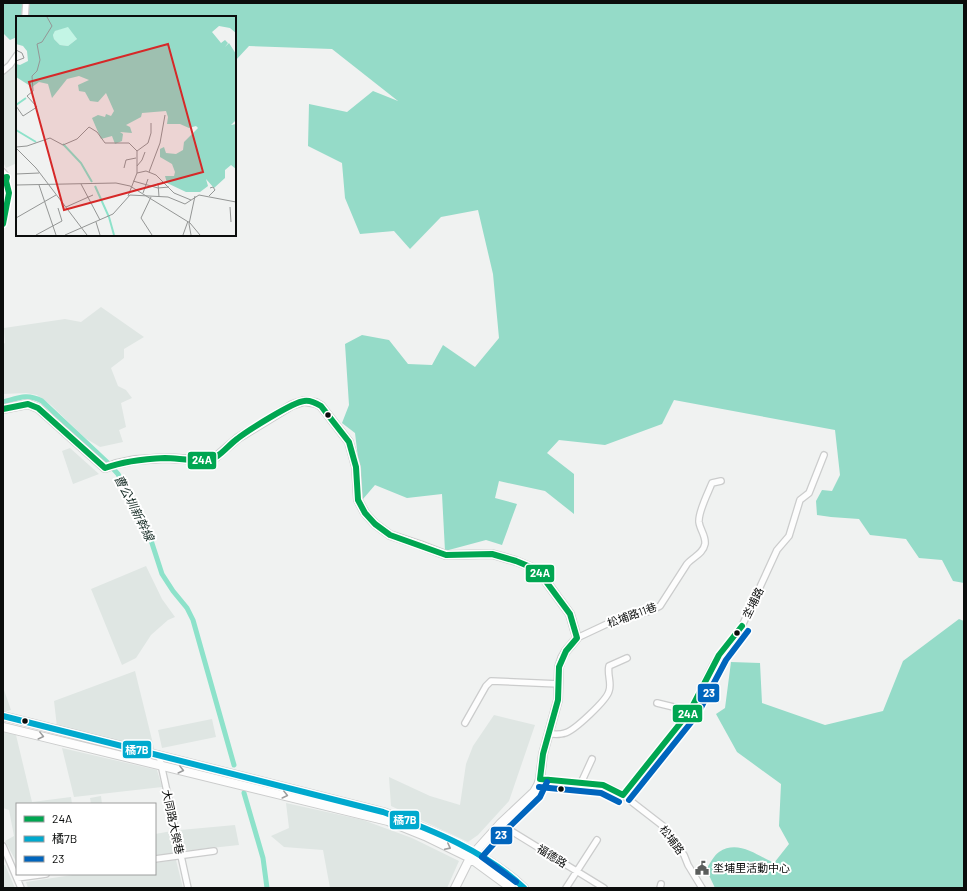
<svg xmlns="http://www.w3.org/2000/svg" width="967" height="891" font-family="Barlow,'Noto Sans TC',sans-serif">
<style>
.built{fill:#dfe6e3}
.forest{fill:#95dbc8}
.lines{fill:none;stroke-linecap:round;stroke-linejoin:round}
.canal{stroke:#8de2ca;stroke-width:5}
.street-casing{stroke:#cbcccc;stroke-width:8}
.secondary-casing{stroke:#cbcccc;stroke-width:10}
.street{stroke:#fdfdfd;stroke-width:5.5}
.secondary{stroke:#fdfdfd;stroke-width:8}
.bus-1-casing{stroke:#fff;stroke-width:9}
.bus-2-casing{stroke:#fff;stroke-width:9}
.bus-3-casing{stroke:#fff;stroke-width:9}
.bus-1{stroke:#00a651;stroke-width:6}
.bus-2{stroke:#00a9ce;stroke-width:6}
.bus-3{stroke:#0065bd;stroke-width:6}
.oneway{stroke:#9c9d9d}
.bus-dot{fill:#0b0d0c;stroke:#fff;stroke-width:1.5}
.labels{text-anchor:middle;stroke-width:4;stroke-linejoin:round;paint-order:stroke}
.street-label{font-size:11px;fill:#0b0d0c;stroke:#fff}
.poi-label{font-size:11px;fill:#0b0d0c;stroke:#fff;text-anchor:start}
.water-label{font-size:12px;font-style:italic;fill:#1a2f29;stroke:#fff}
.inset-river{fill:none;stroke:#8de2ca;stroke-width:2}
.inset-road{fill:none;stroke:#949695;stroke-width:1}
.view{fill:#d62828;fill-opacity:0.15;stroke:#d62828;stroke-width:2}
.inset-edge{fill:none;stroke:#0b0d0c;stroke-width:2}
.line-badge{stroke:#fff;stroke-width:1.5}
.badge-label{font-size:11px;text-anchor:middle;font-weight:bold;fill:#fff}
</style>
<rect width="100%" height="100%" fill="#f0f2f1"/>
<!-- built -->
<path class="built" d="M17,61V163L6,168L3,162V73L8,71Z
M101,307L144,337L124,349V358L111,368L118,386L126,390L132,398L121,403L126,427L119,430L123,442L100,447L85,438L51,405L37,395L26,393L3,394V344L5,343L4,328L65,319L81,322Z
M70,448L99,474L73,484L62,451Z
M146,566L162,599L175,617L168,620L151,635L136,658L122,665L91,589Z
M135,671L155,752L57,727L54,701Z
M3,687L11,710L3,712Z
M494,715L535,725L509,801L478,835L468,842L391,806L389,777L430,796L460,805L466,764L473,746Z
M212,719L216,737L162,748L158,730Z
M3,732L16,735L32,802L71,797L72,804H17V863L5,841L14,836L9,810L3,808Z
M62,748L157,770L162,787L74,797Z
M101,796L102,804H91L90,798Z
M286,803L363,820L412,838L459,861L447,888H330L323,850L284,847L271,836L289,828Z
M235,825L239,845L183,851L180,830Z
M172,831L177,853L155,856V834Z
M176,860L183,888H28L26,882L79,874H155V863Z
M3,865H5L15,888H3Z"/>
<!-- forest -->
<path class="forest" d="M3,3H964V583L953,581L942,560L919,558L906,539L870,535L859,519L831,517L817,515L816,501L822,490L832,491L840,475L835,430L674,400L662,424L605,445L559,440L547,453L574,474V514L545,491L499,481L495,498L517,504L502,545L486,540L445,551L442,494L407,498L375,485L363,499L355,433L342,423L349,405L345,344L362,335L389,340L408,364L432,365L443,345L475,367L499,338L493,274L478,210L441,217L410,249L394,231L360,234L345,198L342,163L308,146L309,104L347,112L373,91L398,101L332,49L249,46L235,61V17H17V37L10,40L3,33Z
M959,619L964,621V888H715L706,869C710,864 714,855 719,852C738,839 758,856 774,863L789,844L779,826L781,784L737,752L716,714L725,708L731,662L760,663L762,703L825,725L883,711L903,661Z"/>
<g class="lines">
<!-- canal -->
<path class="canal" d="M3,402C18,398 27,393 42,401L107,462L118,474L148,531L162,574L173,591L187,608L193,620L234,765
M244,793L263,858L267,888"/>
<defs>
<path id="street" d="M25,17L26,3
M3,71L10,65L17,55
M3,172L7,177L3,178
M577,638L626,615L647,612L660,606L687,564C693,557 703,554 705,544C706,536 700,530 699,522C698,512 708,493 712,483L721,481
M657,703L690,711
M465,723L486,686L491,681L559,684
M549,734C554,734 560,735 565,733C574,731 607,700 609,691C612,683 607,675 609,666L627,658
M159,755L188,888
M540,779L603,785L614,790L623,795L663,826L684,855L688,865L702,888
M581,783L592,759
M623,795L690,711L713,665L719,655L742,626L777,550L789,536L800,500L809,493L824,455
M500,824L604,888
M3,846L21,888
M155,859L214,851
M17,878L46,874
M566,888L597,840
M660,888L661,884"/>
<path id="secondary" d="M3,409L28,404L38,408L105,468L116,464L135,460L166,458L199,460L210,459L216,457L238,438L292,405L304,401L316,403L321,406L349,442L356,467L358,500L365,513L375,524L390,535L420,545L446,555L492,554L516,561L533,568L539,572L570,614L577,638L566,651L562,658L559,667L558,700L543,754L540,779L538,785L534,792L500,824L474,853L470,858L455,888
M3,716L383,812C419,825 454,840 487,860C500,868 513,877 524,888
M3,727L388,821L425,836L470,858L511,888"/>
</defs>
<!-- street casing -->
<use href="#street" class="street-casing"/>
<!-- secondary casing -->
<use href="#secondary" class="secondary-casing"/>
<!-- street -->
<use href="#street" class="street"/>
<!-- secondary -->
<use href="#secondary" class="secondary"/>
<defs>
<path id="bus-1" d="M3,178L7,177L6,181L9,193L3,224
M3,409L28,404L38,408L105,468C124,461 144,459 165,458C179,458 204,464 216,457C224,452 230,444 237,439C247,431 293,402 304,401C309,400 316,403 321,406L349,442L356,467L358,500L365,513L375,524L390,535L446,555L492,554L516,561L533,568L539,572L570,614L577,638L566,651L559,667L558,700L543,754L540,779
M540,779L603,785L623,795
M623,795L690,711L719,655L742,626"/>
<path id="bus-2" d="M3,716L383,812C432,830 485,851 524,888"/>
<path id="bus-3" d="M539,787L601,793L619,802
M629,800L697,715L726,660L748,631
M516,882L482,857L506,830L540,797L547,782"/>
</defs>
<!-- bus-1 casing -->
<use href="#bus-1" class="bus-1-casing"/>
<!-- bus-2 casing -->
<use href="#bus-2" class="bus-2-casing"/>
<!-- bus-3 casing -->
<use href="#bus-3" class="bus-3-casing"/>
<!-- bus-1 -->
<use href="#bus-1" class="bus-1"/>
<!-- bus-2 -->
<use href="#bus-2" class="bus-2"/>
<!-- bus-3 -->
<use href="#bus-3" class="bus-3"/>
</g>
<!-- one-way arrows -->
<defs><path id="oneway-chevron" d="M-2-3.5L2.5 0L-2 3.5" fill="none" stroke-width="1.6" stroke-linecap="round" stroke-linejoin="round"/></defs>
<g class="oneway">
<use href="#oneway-chevron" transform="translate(41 736) rotate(14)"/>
<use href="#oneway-chevron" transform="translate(181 770) rotate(14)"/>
<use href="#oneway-chevron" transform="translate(285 795) rotate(14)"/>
<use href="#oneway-chevron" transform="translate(448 847) rotate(27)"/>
</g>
<!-- icons -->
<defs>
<symbol id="civic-bare" viewBox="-9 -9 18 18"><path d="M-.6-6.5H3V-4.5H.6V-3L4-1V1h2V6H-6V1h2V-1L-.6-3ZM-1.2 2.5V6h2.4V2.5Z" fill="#5b5d5c" stroke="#fff" stroke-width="2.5" paint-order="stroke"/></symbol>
</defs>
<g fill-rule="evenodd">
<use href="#civic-bare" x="692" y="858" width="20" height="20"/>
</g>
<!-- markers -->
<g class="bus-dot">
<circle cx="328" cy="415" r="3.5"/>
<circle cx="737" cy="633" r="3.5"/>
<circle cx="25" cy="721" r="3.5"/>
<circle cx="561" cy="789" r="3.5"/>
</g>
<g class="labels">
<!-- street labels -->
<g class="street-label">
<text transform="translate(753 603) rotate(-64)" y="4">坔埔路</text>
<text transform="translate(632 615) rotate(-20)" y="4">松埔路11巷</text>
<text transform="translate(173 822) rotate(78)" y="4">大同路大榮巷</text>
<text transform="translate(672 840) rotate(53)" y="4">松埔路</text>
<text transform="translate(552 856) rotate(32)" y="4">福德路</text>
</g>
<!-- poi labels -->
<g class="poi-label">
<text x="713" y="872">坔埔里活動中心</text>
</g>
<!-- water labels -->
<g class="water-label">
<text transform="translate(134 508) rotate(63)" y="4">曹公圳新幹線</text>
</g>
</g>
<!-- overview -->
<g transform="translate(16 16)">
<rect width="220" height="220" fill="#f0f2f1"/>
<path d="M52,10L61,23L52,30L44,29L38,23L37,19L39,15Z" fill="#c3f5e5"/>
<path d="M0,1H220V17L214,12L203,10L196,16L205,27L209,24L212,27L209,31L213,27L220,38V104L215,109L220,108V153L215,149L209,154V162L198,172L190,163L192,170L184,176H170L151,167L149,160H158L159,156L156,148L144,141V133L148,131L150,137L160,138L167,134L168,126L182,112L180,110L173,112L164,108H151L152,101L150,95L126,97L125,101L110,109L114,111L116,117L104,116L107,118L106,125L99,128L96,120L85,123L76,102L82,99L89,101L90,98L95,100L98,95L90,77L82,86L74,85L69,76L63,75L62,69L73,64L63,60L51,63L36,82L32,68L23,66L16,71L0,61V48L4,49L12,45L11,35L7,30L0,28ZM52,11L61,23L52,30L44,29L38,23L37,19L39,15Z" fill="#95dbc8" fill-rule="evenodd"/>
<path class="inset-river" d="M0,89L10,82M0,114L20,126M47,128L65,147L76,166M79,170L93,201L98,219"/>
<path class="inset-road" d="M0,34L6,37L8,42L0,45M0,90L7,100L21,91L11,80L17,75L16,60L21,55L24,44L21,28L26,26L36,10L31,1M0,131L11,130L34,122L47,129L61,123L73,111L81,116L89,127H113L121,135V157L112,180M0,132L20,152L71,219M121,135L132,127L135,117V107M121,150L126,144L129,136M108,152L110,144L120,142M133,156L144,127L149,99M121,157L130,155L140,159L158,177L175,184M0,158L23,157M117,165L142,172L153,171M142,167L143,181M65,168L84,204M0,169L100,167L114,170L174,207L184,219M23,169L40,219M127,177L132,163M193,180L199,174L197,171L194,172M135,181L125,202L136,219M50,191L77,179M214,191L215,206M0,202L40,179M80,206L84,219M20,219L46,205L42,192M49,219L97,198L114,179L152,181L169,188L183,179L220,186M167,219L172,205M175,219L173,208L179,180"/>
<path class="view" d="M152,28L187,156L48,194L13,66Z"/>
<rect width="220" height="220" class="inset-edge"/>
</g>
<g class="line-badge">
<rect x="187" y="451" width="30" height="19" rx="4" fill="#00a651"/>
<rect x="525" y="564" width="30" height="19" rx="4" fill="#00a651"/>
<rect x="697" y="683" width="23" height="20" rx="4" fill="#0065bd"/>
<rect x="672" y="704" width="31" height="19" rx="4" fill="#00a651"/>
<rect x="122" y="740" width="30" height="19" rx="4" fill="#00a9ce"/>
<rect x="389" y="810" width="31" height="20" rx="4" fill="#00a9ce"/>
<rect x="490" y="826" width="23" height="19" rx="4" fill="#0065bd"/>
</g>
<g class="badge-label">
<text x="202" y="464">24A</text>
<text x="540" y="577">24A</text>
<text x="709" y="697">23</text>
<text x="688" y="718">24A</text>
<text x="137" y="754">橘7B</text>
<text x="405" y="824">橘7B</text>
<text x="501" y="839">23</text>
</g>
<!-- border -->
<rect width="967" height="891" fill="none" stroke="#0b0d0c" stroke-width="8"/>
<!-- legend -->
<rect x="16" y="803" width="140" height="72" fill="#ffffff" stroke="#9d9e9e"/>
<rect x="24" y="816" width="20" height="6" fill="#00a651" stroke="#9d9e9e"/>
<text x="52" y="823" font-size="12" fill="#0b0d0c">24A</text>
<rect x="24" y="836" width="20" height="6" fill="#00a9ce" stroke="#9d9e9e"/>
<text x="52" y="843" font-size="12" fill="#0b0d0c">橘7B</text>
<rect x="24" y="856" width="20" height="6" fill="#0065bd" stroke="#9d9e9e"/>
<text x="52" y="863" font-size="12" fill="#0b0d0c">23</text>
</svg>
